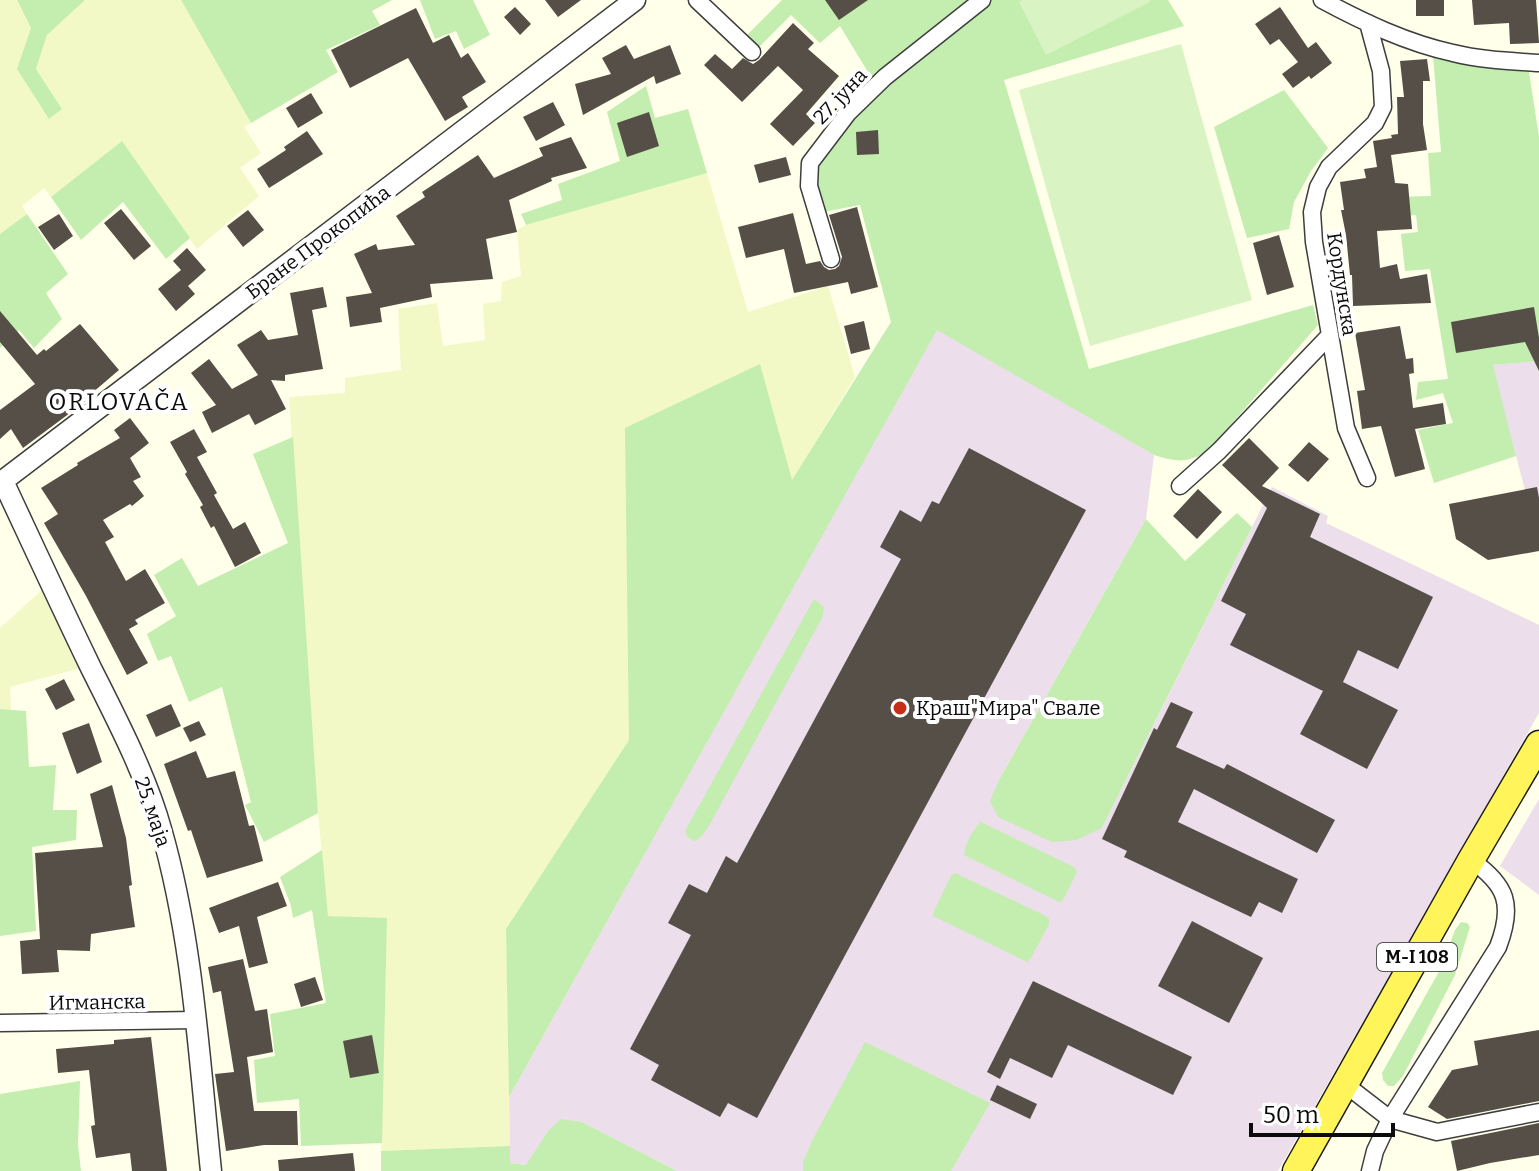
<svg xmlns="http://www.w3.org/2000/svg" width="1539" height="1171" font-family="Bitter,serif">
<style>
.industrial{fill:#ecdeeb}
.farmland{fill:#f3f8c7}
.green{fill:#c4edb0}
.pitch{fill:#daf3c2}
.building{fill:#554f47}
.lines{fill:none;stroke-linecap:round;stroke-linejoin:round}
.minor-casing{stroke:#3e3e3e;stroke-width:19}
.tertiary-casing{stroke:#3e3e3e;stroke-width:23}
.primary-casing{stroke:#1c1c1c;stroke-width:29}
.minor{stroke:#fff;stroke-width:16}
.tertiary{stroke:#fff;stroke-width:20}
.primary{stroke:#fff55a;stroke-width:26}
.poi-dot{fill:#c82e17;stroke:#fff;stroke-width:3}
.labels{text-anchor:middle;stroke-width:8;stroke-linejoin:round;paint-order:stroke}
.shield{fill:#fff;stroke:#545454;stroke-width:2}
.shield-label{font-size:18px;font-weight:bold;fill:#0b0b0b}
.street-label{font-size:20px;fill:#0b0b0b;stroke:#fff}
.poi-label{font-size:20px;fill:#0b0b0b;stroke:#fff;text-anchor:start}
.quarter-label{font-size:24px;letter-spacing:2px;fill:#0b0b0b;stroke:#fff}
</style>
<rect width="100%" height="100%" fill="#ffffea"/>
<!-- industrial -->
<path class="industrial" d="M937,329L1154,455L1146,519L999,780L1102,828L1272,487L1328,516L1326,523L1539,625V713L1278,1171H677L582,1122L548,1131L527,1165L510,1163L509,1097Z
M1539,361V543L1492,365Z
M1539,799V895L1500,866Z"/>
<!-- farmland -->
<path class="farmland" d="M0,0H17L31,28L17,69L62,109L36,69L47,35L85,0H181L251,123L244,127L261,153L240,168L259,196L197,249L122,141L51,197L44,188L22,206L27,214L0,234Z
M707,173L748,312L828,286L855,377L792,481L626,429L630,740L506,929L510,1146L381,1151L387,919L328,916L318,813L289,397L345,393V378L401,370L398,309L437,303L443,346L485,340L483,304L501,301L502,282L521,276L517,230L526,225Z
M43,589L81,668L10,687L11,711L0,709V628Z"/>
<!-- green -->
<path class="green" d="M17,0H85L47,35L36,69L62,109L49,119L17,69L31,28Z
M181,0H392L372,11L380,25L326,50L338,72L251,123Z
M420,0H473L490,35L464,49L456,31L435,39Z
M782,0H974L874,82L840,26L820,43L791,15L759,47L746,36Z
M990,0H1168L1184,26L1004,80L1089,369L1313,305L1318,325L1206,453C1184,463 1177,462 1154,455L937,330L509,1097L506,929L629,740L625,428L760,364L792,480L891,322L860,205L823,212L815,179L817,160L845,126L916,58Z
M1433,55L1465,64L1529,72L1539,137V361L1493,365L1516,456L1434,483L1418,430L1453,423L1443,393L1416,400L1418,382L1448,379L1430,269L1405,271L1401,234L1418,232L1416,215L1398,216L1396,197L1431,196L1428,153L1441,152Z
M646,86L655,118L688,109L707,173L526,225L521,214L562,200L558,184L620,161L607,112Z
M1284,90L1328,148L1311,171L1294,202L1289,229L1247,238L1214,127Z
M122,141L190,238L166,259L123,202L81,240L51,197Z
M27,214L68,274L46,293L62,319L34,348L19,330L0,348V234Z
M293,437L318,813L264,842L245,805L251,802L222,687L189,702L171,656L158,661L147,634L176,616L154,575L182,558L198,586L288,543L253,454Z
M1237,513L1252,527L1102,828L1076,840L1052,842L998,817L990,801L999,780L1146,519L1185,561Z
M814,599L824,607L823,616L710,824L702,836L695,841C689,839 687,837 685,831Z
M0,709L26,711L29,767L56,765L53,810H77L76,840L32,847L36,931L0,936Z
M981,822L1074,867L1077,872L1063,900L1061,902L1057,901L964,855C965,844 973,829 981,822Z
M322,850L328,916L387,918L382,1143L301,1146L299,1099L257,1103L254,1060L275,1056L270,1014L326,1003L312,910L293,918L291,906L280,877Z
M955,873L1046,916L1049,919V924L1031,958L1027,962L933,916L934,911L951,876Z
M1461,922L1467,923L1470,927L1455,975L1403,1076L1394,1086H1388L1383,1080L1382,1073L1441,968L1455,930Z
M865,1042L990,1103L951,1171H803V1162L812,1141Z
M80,1081L78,1145L81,1171H0V1094Z
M561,1119L582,1122L677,1171H381V1151L510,1146V1163L526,1165L548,1131Z"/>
<!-- pitch -->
<path class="pitch" d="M1022,0H1149L1150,2L1046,55L1019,2Z
M1181,44L1252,300L1090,346L1019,90Z"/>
<!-- building -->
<path class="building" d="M545,0H581L558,17Z
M825,0H868L839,20Z
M1416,0H1444V16H1416Z
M1472,0H1536L1539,43L1510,44L1509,23L1474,25Z
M515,7L531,24L520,35L504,17Z
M1280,7L1308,48L1316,42L1332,63L1311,79L1309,76L1293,88L1282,74L1298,62L1279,39L1270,45L1255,24Z
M416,8L433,43L449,35L461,58L468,53L486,82L462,97L468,107L445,121L408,58L350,88L331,50Z
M793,23L814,43L808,49L839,76L806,114L815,123L793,146L770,124L803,90L778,66L742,102L704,65L715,54L732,69L743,58L753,64L759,60Z
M626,45L634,59L670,45L681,74L656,84L654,76L583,115L575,84L611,74L602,58Z
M1427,59L1430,81H1423V124L1427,150L1391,155L1395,183L1408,184L1412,229L1377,231L1380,268L1397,264L1400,279L1427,274L1431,303L1353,306L1352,275H1350L1346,235L1341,210H1344L1340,182L1366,178L1364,169L1377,167L1373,141L1392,138L1391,135L1398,134L1397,97H1404L1400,61Z
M311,93L323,113L298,128L286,108Z
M553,102L565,125L536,141L523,117Z
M649,112L659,146L627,157L617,123Z
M878,130L879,154L857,155L856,132Z
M307,131L323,154L269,188L257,169L286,150L284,147Z
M571,137L587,168L551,178L552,181L509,200L517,232L486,239L493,279L430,284L432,297L380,308L382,322L350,327L346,297L372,293L354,254L376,244L378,250L415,245L396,216L425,197L422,192L478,155L494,178L543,156L539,148Z
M786,157L791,175L759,183L754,165Z
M857,207L878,287L851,294L848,282L794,293L784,249L746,258L738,227L793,213L806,264L820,261L824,267L829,270L835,269L839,266L842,257L829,215Z
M121,209L151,246L134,260L104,223Z
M248,210L264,230L243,247L227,226Z
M59,214L73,236L54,250L38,227Z
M1279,235L1294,287L1267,295L1253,243Z
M187,248L206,270L188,286L195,294L176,311L158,289L181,270L173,261Z
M323,287L327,307L312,310L323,369L285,375V381L271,380L286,409L255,425L249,414L212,433L202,412L216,405L191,373L209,359L232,389L258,375L237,345L261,330L268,340L298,335L290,293Z
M1534,307L1539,338V371L1525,342L1456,353L1451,322Z
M0,311L37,355L44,349L46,351L80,324L119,370L85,399L86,401L23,448L11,429L0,439V410L35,384L0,342Z
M864,321L870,349L851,354L844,326Z
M1400,326L1406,359L1413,358L1414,373L1409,374L1413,408L1443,403L1446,424L1415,429L1425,469L1395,477L1381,426L1362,429L1357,391L1365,390L1355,333Z
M130,418L149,443L130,458L141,477L133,481L144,496L132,506L130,504L103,520L114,537L105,542L126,581L145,569L165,603L135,620L138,624L129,629L148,663L127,675L86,596L44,523L58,514L41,488L78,465L77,463L120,438L114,430Z
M194,429L207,452L197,457L217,493L214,495L233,529L245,522L261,553L235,567L214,526L211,528L200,507L203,505L185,474L187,472L170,442Z
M1249,438L1279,468L1262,486L1320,514L1310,537L1433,597L1398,669L1358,650L1343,682L1398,710L1367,769L1300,734L1323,691L1230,645L1246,614L1221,601L1267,508L1222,465Z
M1309,442L1329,459L1308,482L1288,465Z
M969,448L1086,510L757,1118L728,1103L720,1117L651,1080L659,1065L630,1049L691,935L668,923L689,884L707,893L726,856L737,863L901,559L880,547L900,510L921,522L932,501L939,504Z
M1537,487L1539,498V551L1488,560L1456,539L1449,504Z
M1198,489L1222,512L1197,539L1173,516Z
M64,679L75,700L56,710L45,689Z
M1171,702L1193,712L1176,747L1224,769L1227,764L1335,820L1317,853L1194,789L1178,822L1298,879L1282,913L1259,902L1251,917L1124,857L1127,851L1102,839L1154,728L1157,730Z
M171,704L181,726L156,737L146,715Z
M199,721L206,735L190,742L183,728Z
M89,723L102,762L77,774L62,733Z
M196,751L207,778L235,771L249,826L254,825L263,861L207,878L191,830L188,831L164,764Z
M112,785L126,838L132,885L129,886L135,927L91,934L90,951L57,950L59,972L22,974L20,941L40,939L35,853L103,847L90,794Z
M278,882L287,906L257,917L268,963L249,968L239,926L219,933L209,908Z
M1192,921L1263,958L1229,1023L1158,986Z
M243,959L255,1011L267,1009L273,1052L247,1057L254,1111H297L298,1145H264L226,1151L215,1074L234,1072L221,991L213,993L208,967Z
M315,977L323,1000L301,1007L294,984Z
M1033,981L1192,1057L1173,1095L1068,1045L1052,1078L1010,1058L1000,1079L987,1072Z
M1539,1030V1101L1447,1119L1428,1107L1452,1070L1478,1065L1474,1041Z
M372,1035L379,1073L350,1078L343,1041Z
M151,1037L167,1171H132L130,1153L96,1158L91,1126L95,1125L89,1070L58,1073L56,1049L114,1044V1040Z
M997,1085L1037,1104L1030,1119L990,1100Z
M1539,1123V1155L1490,1163L1457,1171L1451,1141Z
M353,1153L355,1171H279L278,1160Z"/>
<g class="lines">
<defs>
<path id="minor" d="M697,0L752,52
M1322,0C1363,22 1407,43 1453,53C1481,60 1510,61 1539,63
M831,259L809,186L810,163L848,113L885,77L982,0
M1367,478L1346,428L1314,242L1312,212L1318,187L1329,167L1375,123L1383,107L1381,71L1368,23
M1180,486L1219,451L1330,335
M0,1023L195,1020
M1346,1085L1390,1119L1437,1132L1539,1112
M1370,1171L1375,1151L1390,1119L1498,947C1514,905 1507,885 1471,860"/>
<path id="tertiary" d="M3,481C32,543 61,606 91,668C116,718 146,775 161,829C193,940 199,1057 211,1171
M0,483L635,0"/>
<path id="primary" d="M1296,1171L1471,860L1539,744"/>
</defs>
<!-- minor casing -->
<use href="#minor" class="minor-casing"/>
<!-- tertiary casing -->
<use href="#tertiary" class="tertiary-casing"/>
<!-- primary casing -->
<use href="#primary" class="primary-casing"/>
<!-- minor -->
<use href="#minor" class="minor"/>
<!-- tertiary -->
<use href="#tertiary" class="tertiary"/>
<!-- primary -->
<use href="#primary" class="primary"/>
</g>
<!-- markers -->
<circle class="poi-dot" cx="900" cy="708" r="8"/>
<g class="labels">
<!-- shield labels -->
<rect class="shield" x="1377" y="943" width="80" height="28" rx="6"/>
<g class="shield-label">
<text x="1417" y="963">M-I 108</text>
</g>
<!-- street labels -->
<g class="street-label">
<text transform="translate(840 96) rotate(-47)" y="7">27. јуна</text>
<text transform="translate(318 242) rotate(-37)" y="7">Бране Прокопића</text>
<text transform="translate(1342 284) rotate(81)" y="7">Кордунска</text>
<text transform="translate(153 812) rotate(71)" y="7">25. маја</text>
<text transform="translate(97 1002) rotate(-1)" y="7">Игманска</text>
</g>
<!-- poi labels -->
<g class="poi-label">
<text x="916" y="715">Краш"Мира" Свале</text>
</g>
<!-- quarter labels -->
<g class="quarter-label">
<text x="119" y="410">ORLOVAČA</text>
</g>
</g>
<!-- scale -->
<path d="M1251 1123v12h142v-12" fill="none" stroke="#0b0b0b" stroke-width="4"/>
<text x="1263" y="1123" font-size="24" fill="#0b0b0b" stroke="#ffffff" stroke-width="6" paint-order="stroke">50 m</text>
</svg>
